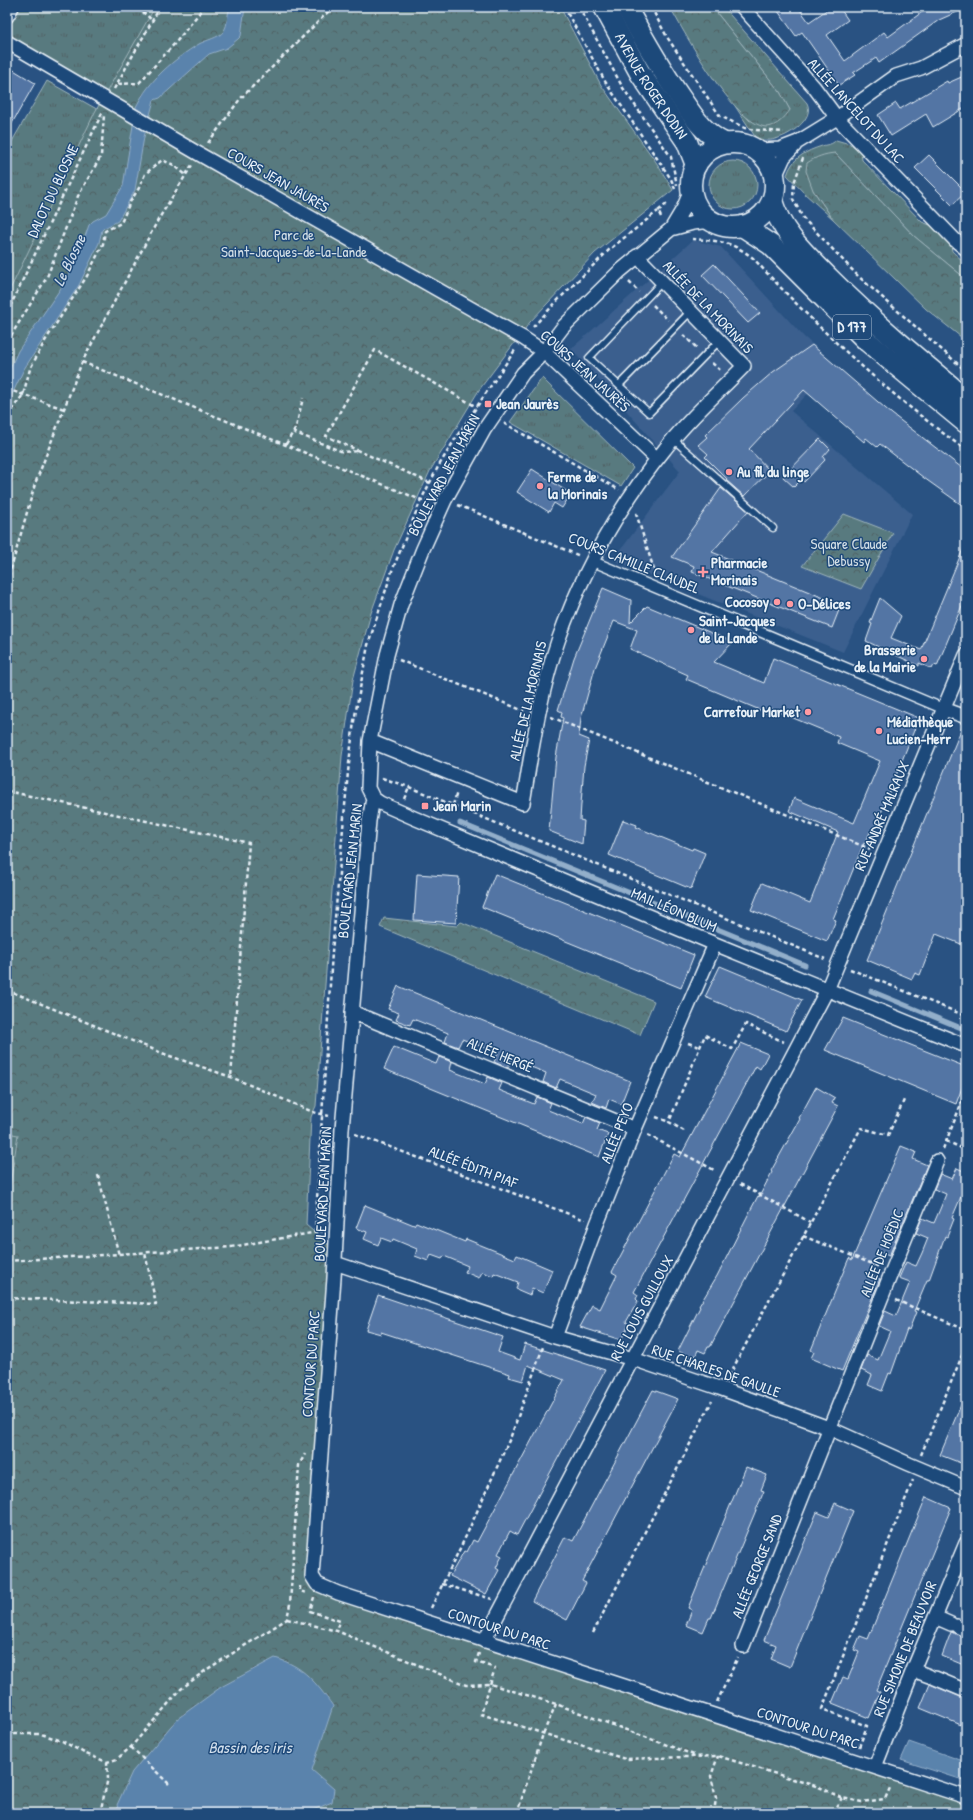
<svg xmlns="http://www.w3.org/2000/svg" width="973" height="1820" font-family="'Patrick Hand',sans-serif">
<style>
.built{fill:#3a5f8e}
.grass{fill:url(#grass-tufts);stroke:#a0b6bc}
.forest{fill:url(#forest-crowns);stroke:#a0b6bc}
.pitch{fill:#597a7f;stroke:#a0b6bc}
.water{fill:#5a83ac;stroke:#93afca}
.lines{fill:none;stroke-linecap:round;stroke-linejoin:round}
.stream{stroke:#93afca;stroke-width:5}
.building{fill:#5374a4;stroke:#e8f1f8}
.service-casing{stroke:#e8f1f8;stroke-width:9}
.pedestrian-casing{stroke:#e8f1f8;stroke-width:12}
.minor-casing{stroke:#e8f1f8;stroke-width:16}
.primary-casing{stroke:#e8f1f8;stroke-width:23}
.path{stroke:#e8f1f8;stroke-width:2.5;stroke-dasharray:4 3;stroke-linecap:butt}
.service{stroke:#1f4a7a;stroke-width:6}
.pedestrian{stroke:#1f4a7a;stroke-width:9}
.minor{stroke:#1f4a7a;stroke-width:13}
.primary{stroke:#1f4a7a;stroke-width:20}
.poi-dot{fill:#ff9aa2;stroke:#1f4a7a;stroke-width:1.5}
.labels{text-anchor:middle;stroke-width:3;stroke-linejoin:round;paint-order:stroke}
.shield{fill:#1f4a7a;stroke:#acbfd2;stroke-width:1}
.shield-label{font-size:14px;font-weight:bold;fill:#e8f1f8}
.street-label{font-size:15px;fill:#e8f1f8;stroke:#1f4a7a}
.park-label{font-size:15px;fill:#d3dfe6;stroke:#1f4a7a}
.poi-label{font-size:15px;font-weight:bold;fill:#e8f1f8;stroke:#1f4a7a;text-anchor:start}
.water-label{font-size:16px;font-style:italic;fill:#d3e0ed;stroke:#1f4a7a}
</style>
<defs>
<pattern id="grass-tufts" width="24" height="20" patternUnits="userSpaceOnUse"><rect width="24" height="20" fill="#597a7f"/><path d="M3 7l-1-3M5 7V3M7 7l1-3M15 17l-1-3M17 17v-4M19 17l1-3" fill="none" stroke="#506164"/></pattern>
<pattern id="forest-crowns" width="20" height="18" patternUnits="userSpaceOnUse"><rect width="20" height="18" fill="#597a7f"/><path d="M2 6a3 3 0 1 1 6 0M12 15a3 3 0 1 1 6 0" fill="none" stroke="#506164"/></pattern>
</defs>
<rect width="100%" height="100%" fill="#295282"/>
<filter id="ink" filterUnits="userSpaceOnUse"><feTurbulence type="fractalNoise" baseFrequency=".025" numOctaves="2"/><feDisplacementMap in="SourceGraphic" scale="8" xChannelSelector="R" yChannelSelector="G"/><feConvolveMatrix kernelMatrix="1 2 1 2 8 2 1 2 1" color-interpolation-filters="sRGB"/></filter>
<g filter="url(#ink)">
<!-- built -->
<path class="built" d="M693,240L721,247L804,337L836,365L791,411L912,514L843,652L613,560L680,471L571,349Z"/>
<!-- grass -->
<path class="grass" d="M7,7H160L108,101L7,42Z
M712,7H723L807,103C815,119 789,136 775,139C769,141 762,140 756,138L735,106L750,121L790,110L780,92Z
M47,81L102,112L7,311V150Z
M836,140L850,144L861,151L862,160L922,222L930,225L951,246L952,251L966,264V279L914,236L835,153L813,190L833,219L804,193L787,175C792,158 806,151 822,146C828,144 832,145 836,140Z
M709 185a24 24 0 1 1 48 0a24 24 0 1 1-48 0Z
M542,378L633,468L621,486L510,422Z"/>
<!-- forest -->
<path class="forest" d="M155,7H560L601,85L656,162L673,190L595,253L530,322L479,390L430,471L394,550L371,613L353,680L342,756L316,1106L311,1117L306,1225L335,1250L317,1584L966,1797V1813H7V296L95,112Z
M670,7H712L780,92L790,110C785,117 777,127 766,127C734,124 685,34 670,7Z
M835,153L914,236L966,279V341L926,309L833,219L813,190L806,171L807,163C816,157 824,154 835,153Z
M844,514L893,533L861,589L802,566Z
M384,918L457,926L461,922L654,1001L640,1035L380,927Z"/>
<!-- pitch -->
<path class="pitch" d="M7,1133L18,1135L7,1203Z"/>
<!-- water -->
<path class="water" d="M230,7H245L241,36L238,39L227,48L209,54L160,98L154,100L144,137L135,190L118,221L104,228L102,230L99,243L79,285L24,369L7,405V375L18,351L65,282L79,253L89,225L93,221L106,214L123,186L136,107C149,80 174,59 199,44C206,40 219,38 224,31C228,25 227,14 230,7Z
M275,1658C304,1666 316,1683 333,1706L312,1770L334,1789L332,1802L306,1813H120L117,1805L132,1772L177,1719L221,1687Z
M909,1742L966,1762V1781L901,1760Z"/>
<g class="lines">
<!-- stream -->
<path class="stream" d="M460,823L805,965
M871,991L966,1030"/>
</g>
<!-- building -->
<path class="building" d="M775,7H798L809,22L831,7H839L848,20L827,35L845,61L884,32L888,37L929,7L966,8L939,20L879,63L876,58L853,73L855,75L839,85L802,32L796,36Z
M7,66L35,83L7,132Z
M966,75V107L933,127L926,114L891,136L878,115L896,103L900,109L947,81L948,83Z
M929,155L966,192L952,205L915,168Z
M714,264L760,313L748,323L702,275Z
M812,345L892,414L966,471V508L924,478L880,444L877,447L866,438L864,442L804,390L749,449L770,471L744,496L726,480L727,479L705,457L708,454L698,445L707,437L705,435L743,398L773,372Z
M820,439L830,449L823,457L825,460L804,482L802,479L794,487L783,477Z
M532,469L571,494L562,508L554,503L549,512L517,492Z
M721,488L748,511L712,552L841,605L832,628L692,572L694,566L672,557Z
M966,542V596L937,666L934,665L932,669L919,663V666L866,641L872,624L870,623L880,598L901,616L891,638L921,650Z
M603,588L631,600L630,623L647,606L733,642L714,662L764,683L773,658L919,718L873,833L870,832L866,843H864L833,919L836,920L827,941L751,910L762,883L810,903L838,832L789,811L794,798L854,823L880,761L837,743L839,737L769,708L767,713L686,679L688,675L630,649L637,630L614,621L595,668L581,718L579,736L589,740L584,766L581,804L580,820L584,821L582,844L549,831L556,757L563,718L561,717L562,712L558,710L574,658Z
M963,725H966V828L961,840L966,842V946L936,934L920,975L915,973L912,979L867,960Z
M623,820L637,825L636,827L692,850L693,848L705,853L691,889L609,855Z
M417,874L459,877L456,923L414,920Z
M495,874L694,955L681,988L482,907Z
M720,966L802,1000L786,1031L705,997Z
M398,986L630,1081L621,1104L609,1099L606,1108L592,1102L596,1094L560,1079L556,1088L543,1082L546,1073L511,1059L508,1068L494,1062L498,1053L462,1039L458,1047L445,1042L448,1033L413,1019L410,1025L396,1020L399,1013L388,1009Z
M843,1018L966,1067V1077L956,1104L825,1050Z
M741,1043L768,1054L760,1069L756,1066L634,1292L638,1295L636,1299L638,1301L626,1322L629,1324L621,1340L580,1327L592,1305L600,1309L617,1275L612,1272L674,1154L680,1157Z
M394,1047L436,1064L439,1057L452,1062L450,1070L485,1084L488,1077L502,1083L499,1090L534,1104L537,1097L551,1103L548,1110L583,1124L586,1117L600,1123L597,1130L608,1134L599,1157L384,1069Z
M816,1087L835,1098L832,1103L838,1106L710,1347H708L705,1353L698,1350L694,1359L678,1351L700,1307L699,1306L717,1276L750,1211L758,1196L759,1197L772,1172L771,1171L800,1119L799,1118Z
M901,1146L916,1152L913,1159L927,1165L889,1256L878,1251L869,1275L880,1279L842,1371L811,1358L814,1352L811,1350L849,1258L852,1260Z
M957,1168L966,1172V1193L963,1192L952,1218L954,1219L947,1237L945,1236L929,1280H927L914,1311L916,1312L909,1330L907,1329L891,1374L889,1373L882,1391L868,1385L872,1375L861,1370L867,1355L878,1360L890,1331L879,1326L885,1311L896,1316L910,1282L899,1278L906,1262L916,1266L922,1253L928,1238L916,1233L922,1218L934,1223L940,1209L946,1194L934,1189L940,1174L952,1179Z
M365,1205L414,1225L416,1222L465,1242L466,1239L515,1259L517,1255L552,1270L543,1293L532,1288L530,1295L516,1289L518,1282L494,1273L493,1276L482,1272L479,1278L465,1272L468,1266L444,1256L442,1259L431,1255L428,1261L415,1256L417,1249L393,1239L392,1242L381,1238L378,1245L364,1239L367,1232L356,1228Z
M378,1295L503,1337L498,1352L520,1360L525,1344L605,1370L517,1535L510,1531L498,1554L502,1556L496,1568L499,1570L486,1594L450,1576L464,1551L467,1552L473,1540L477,1542L564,1380L528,1365L523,1381L509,1377L510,1374L381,1332V1334L366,1330Z
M653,1390L678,1399L582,1581L586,1583L567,1620L532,1601L565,1537L573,1541Z
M966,1393V1465L940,1455Z
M746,1467L767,1475L761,1490L764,1491L711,1618H709L703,1632L686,1625L692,1610L688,1608Z
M926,1497L951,1508L881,1678L876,1690L880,1692L869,1718L832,1703L843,1677L848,1679L859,1652L854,1650L860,1636L868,1639Z
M835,1503L853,1511L790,1667L771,1659L776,1645L764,1640L817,1512L829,1517Z
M951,1632L966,1638V1666L942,1656Z
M930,1684L966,1699V1727L920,1708Z"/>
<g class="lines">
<defs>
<path id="service" d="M662,282L589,358L649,413L719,341
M619,385L691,311
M673,439L773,528"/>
<path id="pedestrian" d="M592,561L944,709"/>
<path id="minor" d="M742,7L814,87L837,118L955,240L966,249
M7,16L12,7
M7,42L199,154L523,338L544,352L657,459
M757,150L780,149L798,142L837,118L896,76L921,68L966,44
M774,179L784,157L795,145
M691,190L683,209L671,229L619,272L563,327L544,352L523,373L484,430L445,500L423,549L401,605L387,655L370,741L368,788L373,798L369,821L342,1129L334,1278L312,1576L317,1584L338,1593L966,1797
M671,229L693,223L712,221
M944,709L966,717
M370,741L523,803C532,749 540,693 558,641C582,572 619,506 665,449C688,419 718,393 744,366L637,256
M373,798L380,803L414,818L715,944L966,1046
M352,1012L635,1129
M335,1263L555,1337L633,1359L719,1388L829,1428L909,1464L966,1488
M555,1337L597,1224L635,1129L715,944
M935,1617L951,1624
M957,1626L966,1630
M484,1641L827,990L966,655
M743,1646L892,1271L937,1161
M913,1670L929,1676
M935,1678L966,1691
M875,1767L913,1670L966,1543"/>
<g id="primary">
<path id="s1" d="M604,7L640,73L687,142L696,165"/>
<path d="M626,7C643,38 660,68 680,97C693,116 703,133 724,143"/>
<circle cx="733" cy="185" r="42"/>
<path d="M772,201C782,234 805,253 829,278C872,321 919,360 966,399"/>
<path d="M742,226L771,245L868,342L966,423"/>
</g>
</defs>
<!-- service casing -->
<use href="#service" class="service-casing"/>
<!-- pedestrian casing -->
<use href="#pedestrian" class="pedestrian-casing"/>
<!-- minor casing -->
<use href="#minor" class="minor-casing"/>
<!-- primary casing -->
<use href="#primary" class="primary-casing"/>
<!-- path -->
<path class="path" d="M137,7L152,20
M564,7L606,83L671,179L675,189
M579,7L623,88L671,157L677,185
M651,7L667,37L720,116L745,128L756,130L784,132
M118,84L139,83L177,41L204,7
M114,89L160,7
M208,143L240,99L333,7
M803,158L794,183L793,199L803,218L858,276L966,371
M661,217L658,211L669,202
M692,239C719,241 731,241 753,258C818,329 888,394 966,450
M629,282L639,292
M653,305L668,320
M7,313L102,113
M533,327L559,299L610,249L658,211
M683,335L697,348
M7,342L47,277L78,196L101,156L104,115
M82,362L421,500H430
M712,363L720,370
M7,389L64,409
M7,416L23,395L30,369L45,341L87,276L103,244L105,231L121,223L130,202L139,188L145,174L162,160L174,165L186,175
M504,423L619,490
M293,432L343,452L358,451
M286,444L296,427L303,398
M430,483L326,436L375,350L477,407
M458,505L580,556
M636,513L655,573
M7,583L35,484L82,362L158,220L192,165
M399,660L524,711
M551,717L870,849
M382,778L409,787L825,959
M7,791L249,843L231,1077
M404,799L409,787
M453,805L457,792
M850,969L966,1016
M7,990L167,1055L231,1077L313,1112L329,1116
M688,1043L700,1047
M656,1117L669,1122
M684,1131L669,1122L705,1035L732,1049L746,1024L784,1042
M355,1134L585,1220
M648,1135L716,1171
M946,1141L966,1150
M943,1149L966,1092
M98,1175L119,1255
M740,1184L810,1222
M315,1232L332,952L348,772L354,721L368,645L392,571L421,500L438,467L457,436L515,350
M803,1236L880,1267
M7,1261L231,1247L323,1231
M7,1298L156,1304L145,1253
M896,1300L966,1330
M729,1376L861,1128L888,1135L905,1098
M921,1455L966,1346
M442,1584L492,1599
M300,1586V1591L306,1593
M314,1597L310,1611L340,1621L337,1631
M431,1608L466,1536L511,1436L543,1347
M287,1619L337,1631L466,1685L490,1684L556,1704L694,1755
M593,1633L712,1401
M479,1653L476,1662L495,1668L481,1714L625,1759L718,1756L819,1787L842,1798L862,1802L885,1799L890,1788
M717,1702L738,1657
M7,1734H41L62,1741L86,1754L107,1762L117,1759L131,1747L181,1689L206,1670L287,1619L290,1604L299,1465L305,1454
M131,1747L171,1786
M859,1747L867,1726L822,1709L913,1480
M100,1813L108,1778L107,1762
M517,1813L543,1734L556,1704
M714,1813L716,1798L711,1776L718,1756
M834,1813L835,1808L842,1798"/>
<!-- service -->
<use href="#service" class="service"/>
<!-- pedestrian -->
<use href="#pedestrian" class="pedestrian"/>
<!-- minor -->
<use href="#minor" class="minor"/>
<!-- primary -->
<use href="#primary" class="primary"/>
</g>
</g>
<!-- markers -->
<g class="poi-dot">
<rect x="484" y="400" width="8" height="8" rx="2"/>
<circle cx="729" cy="472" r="4"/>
<circle cx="540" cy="486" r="4"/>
<path d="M701 566h4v4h4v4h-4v4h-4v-4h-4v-4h4z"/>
<circle cx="777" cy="602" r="4"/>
<circle cx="790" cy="604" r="4"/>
<circle cx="691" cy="630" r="4"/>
<circle cx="924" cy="659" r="4"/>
<circle cx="808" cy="712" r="4"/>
<circle cx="879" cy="731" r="4"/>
<rect x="421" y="802" width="8" height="8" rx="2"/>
</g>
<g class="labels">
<!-- shield labels -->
<rect class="shield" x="833" y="315" width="38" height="24" rx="3"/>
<g class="shield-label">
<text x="852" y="332">D 177</text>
</g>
<!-- street labels -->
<g class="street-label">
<text dy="5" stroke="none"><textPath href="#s1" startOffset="92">AVENUE ROGER DODIN</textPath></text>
<text transform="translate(856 111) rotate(48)" y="5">ALLÉE LANCELOT DU LAC</text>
<text transform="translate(278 180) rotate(30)" y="5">COURS JEAN JAURÈS</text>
<text transform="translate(53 191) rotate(-65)" y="5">DALOT DU BLOSNE</text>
<text transform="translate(708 307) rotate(46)" y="5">ALLÉE DE LA MORINAIS</text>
<text transform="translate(585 371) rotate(42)" y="5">COURS JEAN JAURÈS</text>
<text transform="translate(444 475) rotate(-62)" y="5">BOULEVARD JEAN MARIN</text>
<text transform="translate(634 563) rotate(22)" y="5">COURS CAMILLE CLAUDEL</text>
<text transform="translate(528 701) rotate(-77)" y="5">ALLÉE DE LA MORINAIS</text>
<text transform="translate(882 816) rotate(-67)" y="5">RUE ANDRÉ MALRAUX</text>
<text transform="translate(350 871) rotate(-84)" y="5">BOULEVARD JEAN MARIN</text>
<text transform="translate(674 910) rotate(23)" y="5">MAIL LÉON BLUM</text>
<text transform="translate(500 1055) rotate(22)" y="5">ALLÉE HERGÉ</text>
<text transform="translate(617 1133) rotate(-68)" y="5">ALLÉE PEYO</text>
<text transform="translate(473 1167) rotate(21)" y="5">ALLÉE ÉDITH PIAF</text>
<text transform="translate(323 1194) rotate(-87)" y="5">BOULEVARD JEAN MARIN</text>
<text transform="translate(882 1253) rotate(-68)" y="5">ALLÉE DE HOËDIC</text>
<text transform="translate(642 1308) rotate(-62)" y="5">RUE LOUIS GUILLOUX</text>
<text transform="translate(311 1364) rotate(-86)" y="5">CONTOUR DU PARC</text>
<text transform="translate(716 1371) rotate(19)" y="5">RUE CHARLES DE GAULLE</text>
<text transform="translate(757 1566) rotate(-68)" y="5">ALLÉE GEORGE SAND</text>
<text transform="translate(499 1629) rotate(18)" y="5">CONTOUR DU PARC</text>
<text transform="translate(905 1649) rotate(-68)" y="5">RUE SIMONE DE BEAUVOIR</text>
<text transform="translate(808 1728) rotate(18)" y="5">CONTOUR DU PARC</text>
</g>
<!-- park labels -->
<g class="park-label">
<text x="294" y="240">Parc de<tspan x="294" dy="17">Saint-Jacques-de-la-Lande</tspan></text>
<text x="849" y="549">Square Claude<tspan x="849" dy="17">Debussy</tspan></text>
</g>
<!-- poi labels -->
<g class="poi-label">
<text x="496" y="409">Jean Jaurès</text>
<text x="737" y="477">Au fil du linge</text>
<text x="548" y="482">Ferme de<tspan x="548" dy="17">la Morinais</tspan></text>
<text x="711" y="568">Pharmacie<tspan x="711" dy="17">Morinais</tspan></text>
<text x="769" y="607" text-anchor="end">Cocosoy</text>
<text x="798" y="609">O-Délices</text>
<text x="699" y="626">Saint-Jacques<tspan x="699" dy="17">de la Lande</tspan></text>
<text x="916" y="655" text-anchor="end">Brasserie<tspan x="916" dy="17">de la Mairie</tspan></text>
<text x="800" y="717" text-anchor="end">Carrefour Market</text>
<text x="887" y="727">Médiathèque<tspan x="887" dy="17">Lucien-Herr</tspan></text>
<text x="433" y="811">Jean Marin</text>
</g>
<!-- water labels -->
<g class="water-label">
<text transform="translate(69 260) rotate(-64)" y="6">Le Blosne</text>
<text x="250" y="1753">Bassin des iris</text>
</g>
</g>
<!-- margin -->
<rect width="973" height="1820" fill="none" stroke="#1f4a7a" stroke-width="24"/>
<rect x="12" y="12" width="949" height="1796" fill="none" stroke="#e8f1f8" stroke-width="1.5" filter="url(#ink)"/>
</svg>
